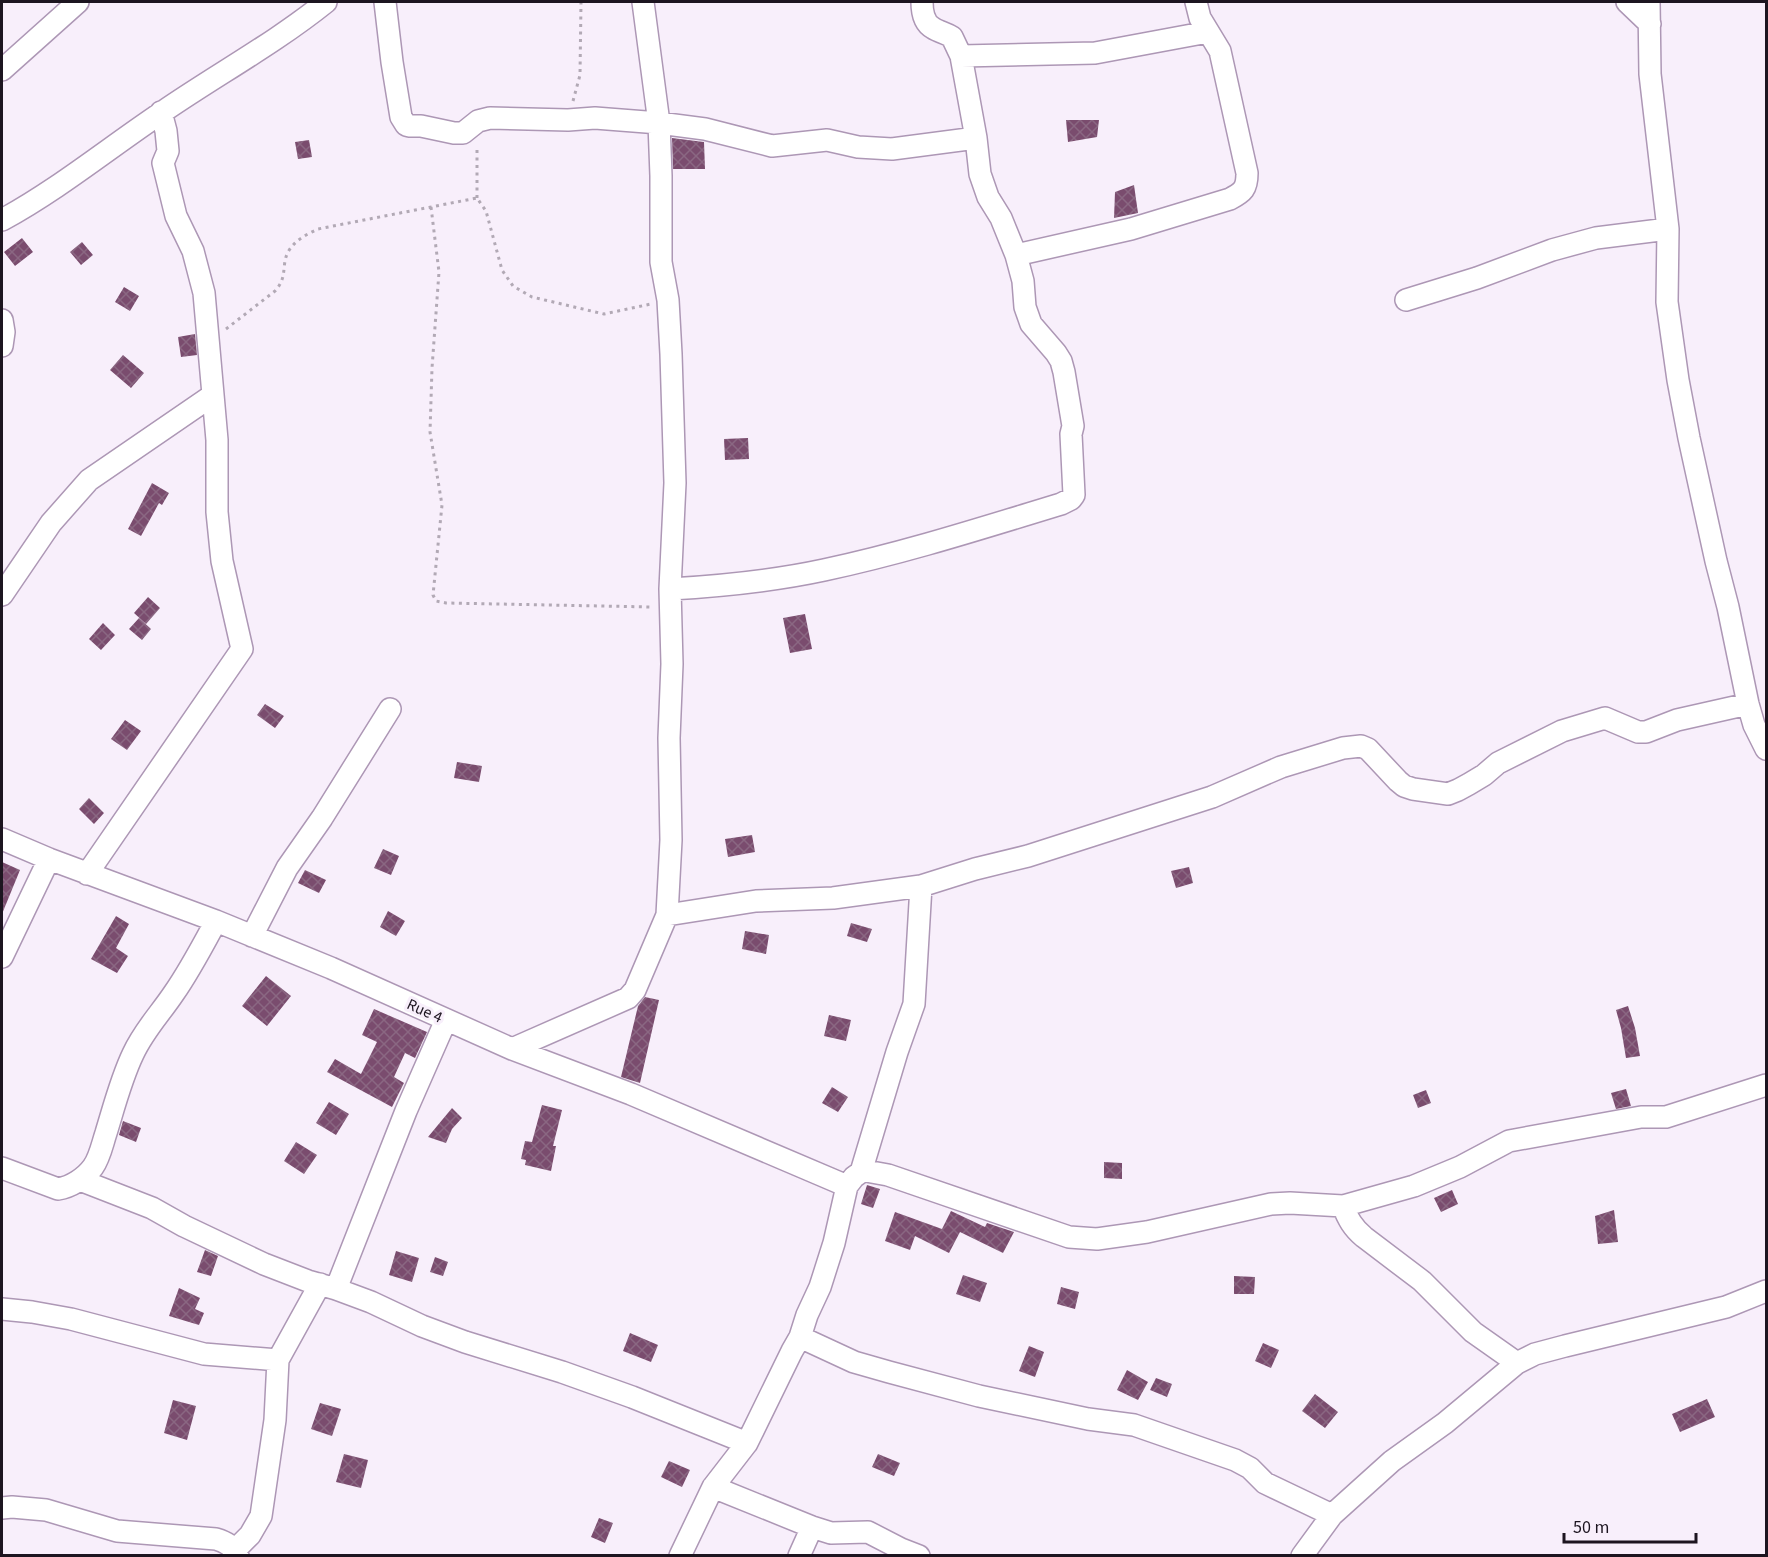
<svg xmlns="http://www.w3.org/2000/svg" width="1768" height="1557" font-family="'Source Sans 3',sans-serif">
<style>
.building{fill:url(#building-cross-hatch)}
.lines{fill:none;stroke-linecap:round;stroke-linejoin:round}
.minor-casing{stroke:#ad97b5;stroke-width:24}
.path{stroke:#b2a9b5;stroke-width:3;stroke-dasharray:3 4.5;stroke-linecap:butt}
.minor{stroke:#fff;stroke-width:21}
.labels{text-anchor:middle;stroke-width:6;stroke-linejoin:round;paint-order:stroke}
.street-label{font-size:16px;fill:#1d1520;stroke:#f8effb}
</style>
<defs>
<pattern id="building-cross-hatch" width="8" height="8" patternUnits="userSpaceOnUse" patternTransform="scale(1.5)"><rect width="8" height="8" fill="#7a4c6e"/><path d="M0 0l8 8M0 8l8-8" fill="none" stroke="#8a6782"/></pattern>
</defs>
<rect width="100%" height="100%" fill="#f8effb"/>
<!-- building -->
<path class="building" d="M1066,120H1099L1097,137L1068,142Z
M672,138L704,142L705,169H673Z
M309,140L312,157L298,159L295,142Z
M1134,185L1138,213L1114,218L1115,192Z
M22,238L33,252L15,266L4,252Z
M82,242L93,255L81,265L70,252Z
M124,287L139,296L130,311L115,302Z
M195,334L197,355L181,357L178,337Z
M123,355L144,373L131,388L110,370Z
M748,438L749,459L725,460L724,439Z
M152,483L169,493L162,505L159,503L141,536L128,529Z
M148,597L160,608L146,624L134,613Z
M805,614L812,649L790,653L783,618Z
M139,618L151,629L142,640L129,629Z
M103,623L115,635L101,650L89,639Z
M265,704L284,716L275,728L257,715Z
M125,720L141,731L127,750L111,739Z
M457,762L482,766L479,782L454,778Z
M89,798L104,813L94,824L79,809Z
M752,835L755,852L728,857L725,839Z
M383,849L399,856L391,875L374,868Z
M2,862L20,870L2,914Z
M1189,867L1193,883L1176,888L1171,871Z
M305,870L326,880L319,893L298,883Z
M388,911L405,921L396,936L380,927Z
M116,916L129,924L116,948L128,956L117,973L91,959Z
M851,923L872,929L867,942L847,936Z
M745,931L769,935L766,954L742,949Z
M266,976L291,996L267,1026L242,1006Z
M645,997L659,1000L640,1083L621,1077L638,1006Z
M1628,1006L1635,1028L1640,1056L1626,1058L1621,1028L1616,1010Z
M374,1009L427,1032L415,1058L405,1053L394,1077L404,1083L392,1107L327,1072L335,1059L361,1074L377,1042L362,1035Z
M829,1015L851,1020L846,1041L824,1036Z
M832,1087L848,1097L838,1112L822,1103Z
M1626,1089L1631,1106L1616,1109L1611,1093Z
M1426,1090L1431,1103L1418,1108L1413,1095Z
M329,1102L349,1114L336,1135L316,1123Z
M542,1105L562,1110L553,1146H556L551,1171L525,1165L526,1160L521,1159L525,1141L532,1142Z
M452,1108L462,1118L452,1129L446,1143L428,1137Z
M123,1121L141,1128L136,1142L119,1135Z
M296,1142L317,1155L304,1174L284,1161Z
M1104,1162L1122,1163V1179L1104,1178Z
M867,1185L880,1189L873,1208L861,1204Z
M1452,1190L1458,1204L1441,1212L1434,1198Z
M1614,1210L1618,1242L1598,1244L1595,1216Z
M951,1211L985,1227L987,1223L1014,1232L1003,1253L960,1232L949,1253L915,1236L910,1250L885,1241L895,1212L942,1229Z
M205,1250L218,1256L211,1276L197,1272Z
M396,1251L419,1258L412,1282L389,1275Z
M435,1257L448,1262L443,1276L430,1272Z
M963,1275L987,1283L980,1302L956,1294Z
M1234,1276L1255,1277L1254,1294H1234Z
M1061,1287L1079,1292L1075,1309L1057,1304Z
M179,1288L200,1298L195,1309L204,1313L199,1325L169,1316Z
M630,1333L658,1345L651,1362L623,1351Z
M1263,1343L1279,1350L1271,1368L1255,1361Z
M1029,1346L1044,1352L1035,1377L1019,1371Z
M1127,1370L1148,1382L1138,1400L1117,1390Z
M1156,1378L1172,1384L1167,1397L1150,1390Z
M1315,1394L1338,1412L1325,1428L1302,1411Z
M1707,1399L1715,1417L1680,1432L1672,1414Z
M173,1400L196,1406L187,1440L164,1433Z
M320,1403L341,1409L332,1436L311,1429Z
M344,1454L368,1460L361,1488L336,1482Z
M878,1454L900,1463L894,1476L872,1467Z
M669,1461L690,1470L682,1487L661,1477Z
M599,1518L613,1523L605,1543L591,1537Z"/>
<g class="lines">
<defs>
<path id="minor" d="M385,2L392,62L401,117L406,125L410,126H421L454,133H463L478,121L490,118L568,120L595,118L659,123L705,129L772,146L827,140L858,147L892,149L976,138
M1627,2L1650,24
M1649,2L1650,74L1668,229L1667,302L1678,380L1689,438L1716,561L1728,607L1748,704L1754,725L1766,749
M961,56L1095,53L1208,32
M2,70L78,2
M2,220C59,189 110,147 164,111C218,74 275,43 326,2
M1016,255L1131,229L1230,199C1243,192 1247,189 1247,173L1220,51L1200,18L1196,2
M1406,300L1477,278L1552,250L1596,238L1668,229
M2,320L4,332L2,346
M670,589C722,586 773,581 824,570C904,553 982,528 1061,504L1071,499L1074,495L1071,434L1073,426L1064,372L1061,361L1056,353L1031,324L1025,307L1023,281L1016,255L1001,218L988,197L980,174L976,138L961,56L952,37C946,33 939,32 933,28C924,23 922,11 922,2
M2,595L51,523L89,480L213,395
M2,839L49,859L216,921L331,968L512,1049L631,1094L847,1186
M87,874L242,649L222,561L217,512V440L204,293L193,251L176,216L163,163L168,151L166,131L161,112
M667,915L756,901L833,898L921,886L975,869L1028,856L1212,797L1281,767L1343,748L1361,746L1368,749L1398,781L1404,786L1413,789L1448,794L1458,790L1469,784L1484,775L1498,763L1562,731L1605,718L1638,732H1646L1677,720L1748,704
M252,936L287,868L322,818L390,709
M2,957L49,859
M512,1049L628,998L635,990L667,915L671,840L669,738L672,664L670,589L675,483L671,354L668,300L661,262V176L659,123L643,2
M2,1168L58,1189C71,1187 85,1178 93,1167C100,1157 102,1145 106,1133C114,1107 121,1079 133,1054C144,1030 160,1014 174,993C190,970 203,945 216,921
M861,1172L897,1052L914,1004L921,886
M80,1180L152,1208L184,1226L264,1264L308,1281L336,1289L371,1302L422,1326L465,1342L562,1372L632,1397L747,1443
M1343,1206C1348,1219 1353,1228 1364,1237L1422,1281L1473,1332L1517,1363
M336,1289L406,1111L446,1020
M2,1309L32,1312L71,1319L204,1354L278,1360
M800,1337L854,1362L889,1372L979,1396L1088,1419L1134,1425L1235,1460L1250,1468L1265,1483L1332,1515
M713,1487L812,1527L831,1533L868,1532L901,1549L919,1556
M2,1508L12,1507L46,1510L117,1531L216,1539C226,1542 233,1546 238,1556
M235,1550L250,1535L261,1516L275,1420L278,1360L320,1284
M680,1556L713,1487L747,1443L792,1351L800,1337L807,1315L820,1287L834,1243L847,1186L854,1177L861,1172L866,1171L888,1175L1069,1237L1097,1239L1147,1232L1271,1204L1290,1203L1343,1206L1414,1186L1460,1167L1509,1141L1641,1117H1666L1766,1085
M799,1556L812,1527
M1302,1556L1332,1515L1392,1461L1445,1423L1517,1363L1535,1354L1565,1346L1726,1307L1766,1291"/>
</defs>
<!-- minor casing -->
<use href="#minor" class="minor-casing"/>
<!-- path -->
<path class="path" d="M573,101L580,75L581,2
M477,198V146
M431,207L439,272L432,368L430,432L442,505L433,595L436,601L446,603L652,607
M226,329L275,291C288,277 281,266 288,252C295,240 307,234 318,229L477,198L486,211L502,270L513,286L532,297L604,314L651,304"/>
<!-- minor -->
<use href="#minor" class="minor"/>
</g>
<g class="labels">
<!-- street labels -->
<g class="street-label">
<text transform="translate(425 1010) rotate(24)" y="6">Rue 4</text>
</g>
</g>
<!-- border -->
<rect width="1768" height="1557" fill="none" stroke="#1d1520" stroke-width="6"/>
<!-- scale -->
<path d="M1564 1533v9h132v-9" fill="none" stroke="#1d1520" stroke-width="3"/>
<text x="1573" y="1533" font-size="18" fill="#1d1520" stroke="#f8effb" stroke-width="4.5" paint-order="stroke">50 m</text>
</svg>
